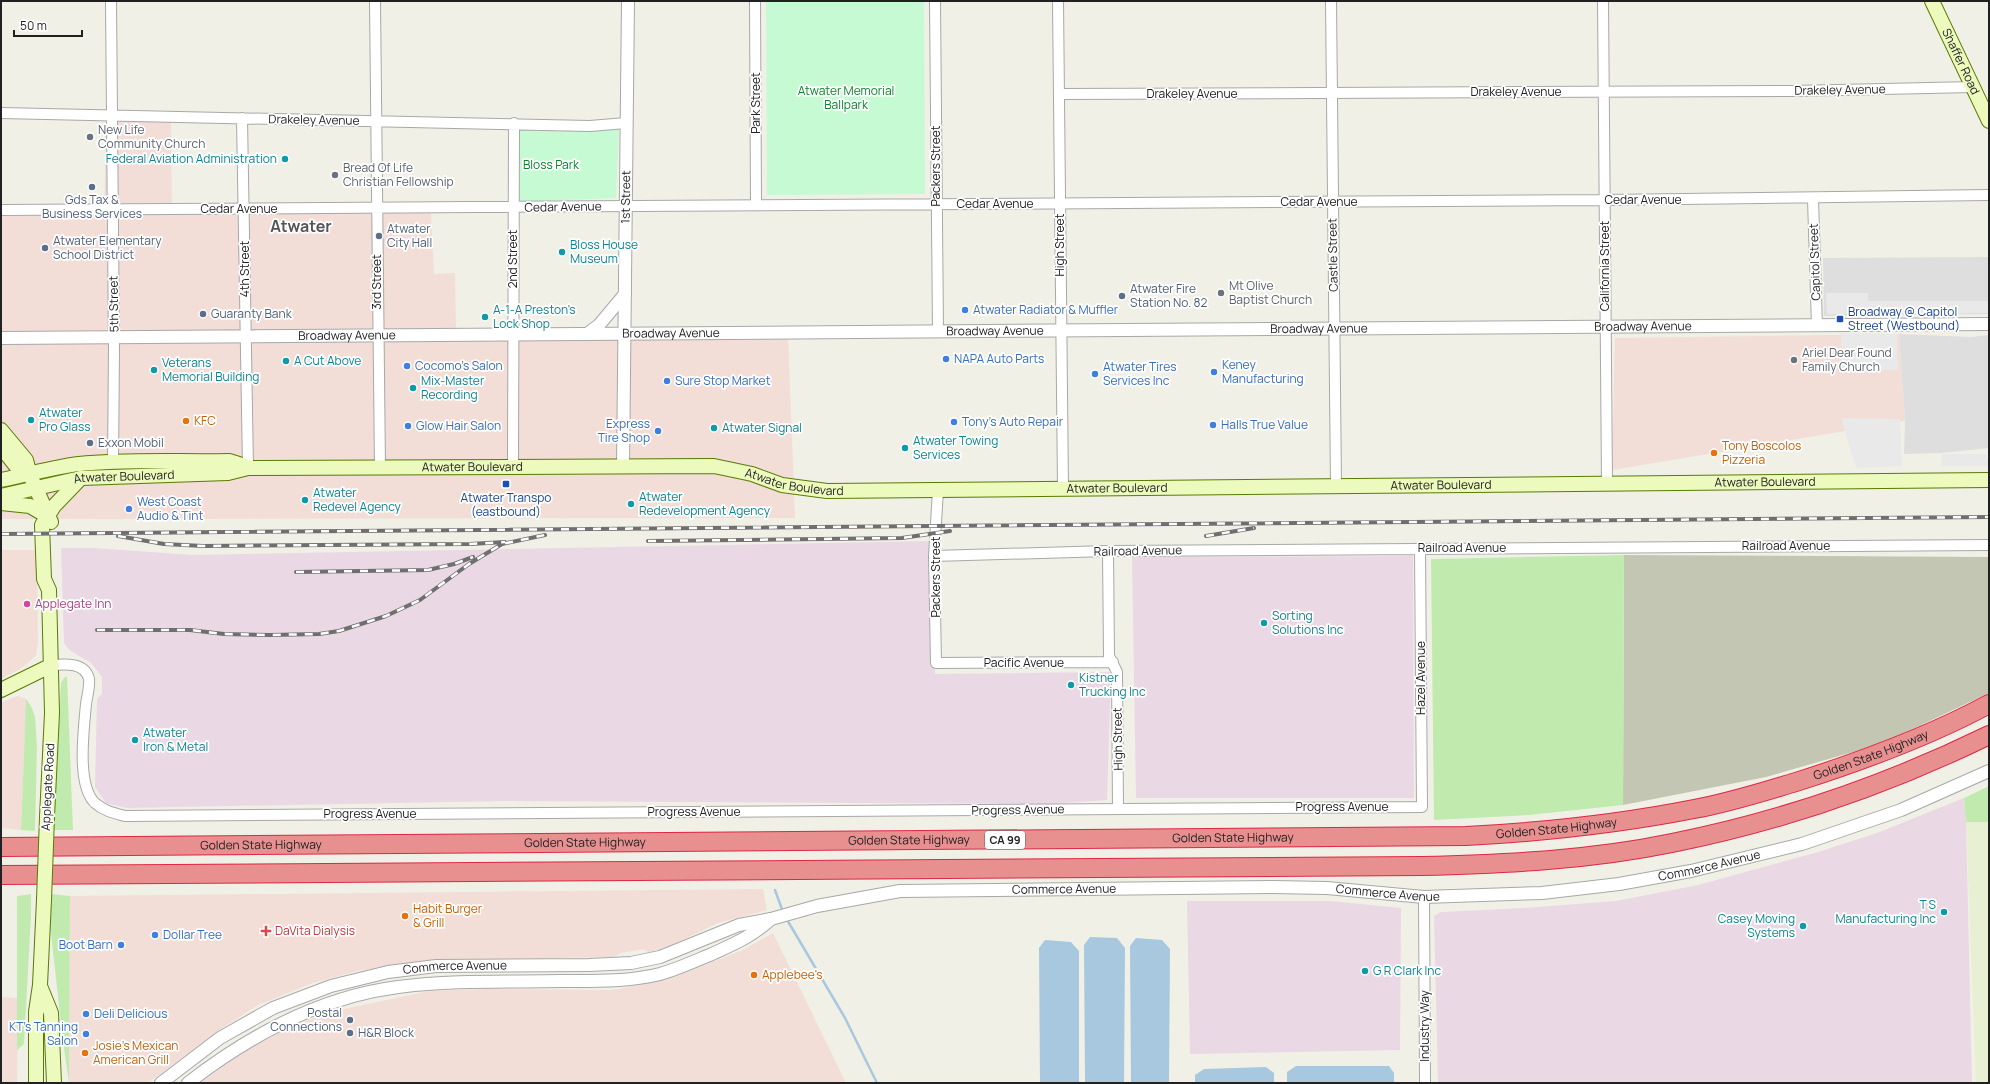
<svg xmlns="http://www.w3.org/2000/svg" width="1990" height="1084" font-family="Manrope,sans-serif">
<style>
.residential{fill:#dfdede}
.commercial{fill:#f2ddd7}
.industrial{fill:#ead9e4}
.construction{fill:#c3c6b3}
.farmland{fill:#e8f0d3}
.grass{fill:#c1ebae}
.park{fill:#c6fad3}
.parking{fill:#e9e9e9}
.water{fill:#a8c8df}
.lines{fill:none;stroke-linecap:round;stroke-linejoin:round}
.stream{stroke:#a8c8df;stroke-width:2.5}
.minor-casing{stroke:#a8a8a8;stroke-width:12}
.tertiary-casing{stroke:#a8a8a8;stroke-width:14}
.secondary-casing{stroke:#597b04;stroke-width:16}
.motorway-casing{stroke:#dd2744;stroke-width:20}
.minor{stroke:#fff;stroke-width:10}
.tertiary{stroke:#fff;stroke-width:12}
.secondary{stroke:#ecfabd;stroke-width:14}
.motorway{stroke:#e89090;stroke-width:18}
.rail-casing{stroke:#6f6f6f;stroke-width:4}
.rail{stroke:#fff;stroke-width:2.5;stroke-dasharray:8;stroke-linecap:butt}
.secondary-bridge-casing{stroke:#597b04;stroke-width:16;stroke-linecap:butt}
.secondary-bridge{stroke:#ecfabd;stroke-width:14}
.worship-dot{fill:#6b7280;stroke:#fff;stroke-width:1.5}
.culture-dot{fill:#0f9aa8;stroke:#fff;stroke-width:1.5}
.service-dot{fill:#5c6f8a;stroke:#fff;stroke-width:1.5}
.shop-dot{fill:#3f7fe0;stroke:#fff;stroke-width:1.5}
.transit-dot{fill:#1a4fb4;stroke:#fff;stroke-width:1.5}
.food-dot{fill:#e8710a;stroke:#fff;stroke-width:1.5}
.hotel-dot{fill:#d1479c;stroke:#fff;stroke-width:1.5}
.health-dot{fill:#e0444e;stroke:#fff;stroke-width:1.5}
.labels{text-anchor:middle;stroke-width:3.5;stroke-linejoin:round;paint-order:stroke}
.shield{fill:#fff;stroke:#646464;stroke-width:1}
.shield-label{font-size:11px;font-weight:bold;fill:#212121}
.street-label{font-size:12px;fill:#212121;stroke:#fff}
.park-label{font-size:12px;fill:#0b832b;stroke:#fff}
.worship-label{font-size:12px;fill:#5b616d;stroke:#fff;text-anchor:start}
.culture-label{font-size:12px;fill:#0d838f;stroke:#fff;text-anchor:start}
.service-label{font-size:12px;fill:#4e5e75;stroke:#fff;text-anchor:start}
.shop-label{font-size:12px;fill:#366cbe;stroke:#fff;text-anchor:start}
.transit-label{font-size:12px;fill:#164399;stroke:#fff;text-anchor:start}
.food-label{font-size:12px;fill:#c56008;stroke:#fff;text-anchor:start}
.hotel-label{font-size:12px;fill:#b23c85;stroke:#fff;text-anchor:start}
.health-label{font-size:12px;fill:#be3a42;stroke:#fff;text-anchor:start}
.district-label{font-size:16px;font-weight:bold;fill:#545454;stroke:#fff}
</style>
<rect width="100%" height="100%" fill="#f1f0e7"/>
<!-- residential -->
<path class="residential" d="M1989,257V314L1824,316L1823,258Z
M1899,334L1971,337L1989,335V448L1941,453L1904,454L1905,421Z"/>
<!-- commercial -->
<path class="commercial" d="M106,119L171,121L172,214L431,212L434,274L455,273L456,329L788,336L795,518L1,519V216L104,215Z
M1899,334L1905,421L1612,470L1615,338Z
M1,550H37L38,642L36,655L29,662L20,669L1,679Z
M17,696L26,699L21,830L1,828V703Z
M763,889L767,910L718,923L672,945L649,953L644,949L620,953L614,957L440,960L357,971L313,983L258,1005L224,1027L148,1083H69L70,896Z
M773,933L846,1083H200L244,1052L288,1028L330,1012L429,991L488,989L613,990L673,978L743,950Z
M1,997L18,998L17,1083H1Z"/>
<!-- industrial -->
<path class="industrial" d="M931,541L935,674L1111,672L1107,800L1049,804L502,801L127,808L106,803L95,787L97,699L102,694V677L91,663L69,650L64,643L61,548H94L193,555Z
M1413,556L1414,798H1136L1132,557Z
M1964,798L1966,822L1972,1083H1438L1434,916L1441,912L1524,908L1616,901L1698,885L1815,853L1877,833Z
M1187,901H1330L1401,908L1400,1050L1190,1054Z"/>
<!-- construction -->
<path class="construction" d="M1624,555L1989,557V693L1881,744L1766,777L1623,805Z"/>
<!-- farmland -->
<path class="farmland" d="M1966,822H1989V1083H1976Z"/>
<!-- grass -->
<path class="grass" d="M1624,555L1623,805L1529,815L1434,820L1431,559Z
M67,676L73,830H52L56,791L61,683L64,678Z
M26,699L32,708L35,717L37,747L35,831L21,830Z
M1989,786V822H1966L1964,798Z
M31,894V916L24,1044L17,1050V896Z
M51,894L70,896L69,1083L63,1042L50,924Z"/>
<!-- park -->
<path class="park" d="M766,1H924L925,194L767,195Z
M619,129L616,198L514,202L517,130Z"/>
<!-- parking -->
<path class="parking" d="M1826,293H1868V301H1989V313L1827,314Z
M1841,333L1897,334L1898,370L1842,371Z
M1841,418L1900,419L1902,466L1856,468Z
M1942,454H1986L1987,459H1989V466H1941Z"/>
<!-- water -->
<path class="water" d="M1090,937L1117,938L1125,948L1124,1083H1085L1084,945Z
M1136,938L1162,940L1170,949L1169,1083H1131L1130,946Z
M1045,940L1071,942L1079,951V1083H1040L1039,948Z
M1296,1066H1389L1394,1073V1083H1287V1072Z
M1266,1067L1274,1073V1083H1195V1075L1204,1069Z"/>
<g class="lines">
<!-- stream -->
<path class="stream" d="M775,890L783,912
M786,918L845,1018L877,1083"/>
<defs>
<path id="minor" d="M111,1L114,349L113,462
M375,1L380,468
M755,1L756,205
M935,1L938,331
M1058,1L1063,489
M1331,1L1336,486
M1603,1L1607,483
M1059,94L1792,91L1974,87
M1,113L590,126L626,123
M242,118L248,468
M1813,199L1817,326
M1,210L1604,200L1989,195
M513,467L514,123
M938,490L934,556L936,663L1113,662
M1108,551L1109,656L1117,672L1118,809
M934,556L1108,551L1989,545
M52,665C65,664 85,662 89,679C90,686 87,697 86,704C84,728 76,785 95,803C104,811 114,813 125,816L1422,807L1420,549
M1424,897L1425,1083"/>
<g id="tertiary">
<path d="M587,334L599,325L625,294"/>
<path id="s1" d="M1,338L1989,324"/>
<path id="s2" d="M623,466L628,1"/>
<path id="s3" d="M161,1083L220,1038L273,1008L331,986L388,972L436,966L589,965L631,963L660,957L739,925L771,919L817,906L900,891L1272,887L1327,888L1424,897L1542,893L1619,884L1691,871L1802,844L1901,810L1989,771"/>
<path d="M188,1083C250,1035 320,997 398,987C452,980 507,982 561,981C594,981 628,982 660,974C678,969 695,961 712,954C736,943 751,937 771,919"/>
</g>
<g id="secondary">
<path id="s4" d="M1932,1L1989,121"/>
<path d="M1,430L26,460L30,475L51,522"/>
<path d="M1,447L16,466L30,475"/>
<path d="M1,480C27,475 53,467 79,464C128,459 179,462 229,461L248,467"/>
<path id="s5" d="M1,496L81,478L228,473L248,468L714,466L752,474L782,485L827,491L1989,480"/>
<path d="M1,503L30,506L47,516"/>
<path d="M1,690L52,665"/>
<path d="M47,817L52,713L49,590L44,579L42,525L54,506L81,478"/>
<path d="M40,986L51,1013L54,1083"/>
<path d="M36,1083V1012L40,985L44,900"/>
</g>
<g id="motorway">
<path id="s6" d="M1,847L1466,836C1542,832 1618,824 1694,809C1728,803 1762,792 1796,782C1862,761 1928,737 1989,704"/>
<path d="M1,875L1422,866C1506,864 1590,860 1672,843C1782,821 1889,784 1989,735"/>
</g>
</defs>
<!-- minor casing -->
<use href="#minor" class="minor-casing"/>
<!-- tertiary casing -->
<use href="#tertiary" class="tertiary-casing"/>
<!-- secondary casing -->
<use href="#secondary" class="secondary-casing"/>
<!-- motorway casing -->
<use href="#motorway" class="motorway-casing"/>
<!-- minor -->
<use href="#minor" class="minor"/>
<!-- tertiary -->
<use href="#tertiary" class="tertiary"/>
<!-- secondary -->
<use href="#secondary" class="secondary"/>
<!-- motorway -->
<use href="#motorway" class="motorway"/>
<defs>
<path id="rail" d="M1,534L1989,517
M118,536L164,544L203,546L470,544L505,542
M1206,536L1254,528
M648,541L902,538L950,531
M296,572L428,570L454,564L473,557
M97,630H190L224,634L270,635L319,634L339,631L386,616L420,600L469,564L502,544L545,535"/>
</defs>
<!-- rail casing -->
<use href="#rail" class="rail-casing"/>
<!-- rail -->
<use href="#rail" class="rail"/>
<defs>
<path id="secondary-bridge" d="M44,900L47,817"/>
</defs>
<!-- secondary-bridge casing -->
<use href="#secondary-bridge" class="secondary-bridge-casing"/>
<!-- secondary-bridge -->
<use href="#secondary-bridge" class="secondary-bridge"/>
</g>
<!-- markers -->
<g class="worship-dot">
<circle cx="90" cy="137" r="4"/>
<circle cx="335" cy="175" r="4"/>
<circle cx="1221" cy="293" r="4"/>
<circle cx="1794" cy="360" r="4"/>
</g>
<g class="culture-dot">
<circle cx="285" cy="159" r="4"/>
<circle cx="562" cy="252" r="4"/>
<circle cx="485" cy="317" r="4"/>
<circle cx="286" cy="361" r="4"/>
<circle cx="154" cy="370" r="4"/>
<circle cx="413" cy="388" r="4"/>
<circle cx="31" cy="420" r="4"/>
<circle cx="714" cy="428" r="4"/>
<circle cx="905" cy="448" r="4"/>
<circle cx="305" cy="500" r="4"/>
<circle cx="631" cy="504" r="4"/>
<circle cx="1264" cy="623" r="4"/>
<circle cx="1071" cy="685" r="4"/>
<circle cx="135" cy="740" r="4"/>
<circle cx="1944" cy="912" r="4"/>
<circle cx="1803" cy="926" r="4"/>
<circle cx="1365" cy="971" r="4"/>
</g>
<g class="service-dot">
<circle cx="92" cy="187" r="4"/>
<circle cx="379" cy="236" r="4"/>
<circle cx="45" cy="248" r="4"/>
<circle cx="1122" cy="296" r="4"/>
<circle cx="203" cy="314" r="4"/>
<circle cx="90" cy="443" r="4"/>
<circle cx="350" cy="1020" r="4"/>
<circle cx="350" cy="1033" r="4"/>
</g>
<g class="shop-dot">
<circle cx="965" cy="310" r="4"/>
<circle cx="946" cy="359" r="4"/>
<circle cx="407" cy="366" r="4"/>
<circle cx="1214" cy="372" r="4"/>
<circle cx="1095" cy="374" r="4"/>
<circle cx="667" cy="381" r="4"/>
<circle cx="954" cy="422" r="4"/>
<circle cx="1213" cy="425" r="4"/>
<circle cx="408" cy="426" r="4"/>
<circle cx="658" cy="431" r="4"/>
<circle cx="129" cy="509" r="4"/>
<circle cx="155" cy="935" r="4"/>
<circle cx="121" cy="945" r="4"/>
<circle cx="86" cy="1014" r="4"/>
<circle cx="86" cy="1034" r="4"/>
</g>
<g class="transit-dot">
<rect x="1836" y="315" width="8" height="8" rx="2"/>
<rect x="502" y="480" width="8" height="8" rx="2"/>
</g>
<g class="food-dot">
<circle cx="186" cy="421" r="4"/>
<circle cx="1714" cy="453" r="4"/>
<circle cx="405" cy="916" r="4"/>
<circle cx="754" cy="975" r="4"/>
<circle cx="85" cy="1053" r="4"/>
</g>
<circle class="hotel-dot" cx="27" cy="604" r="4"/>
<path class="health-dot" d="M264 925h4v4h4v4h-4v4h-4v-4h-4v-4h4z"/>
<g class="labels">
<!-- shield labels -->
<rect class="shield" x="985" y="831" width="40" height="18" rx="3"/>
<g class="shield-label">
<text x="1005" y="844">CA 99</text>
</g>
<!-- street labels -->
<g class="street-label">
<text dy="4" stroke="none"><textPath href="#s4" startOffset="67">Shaffer Road</textPath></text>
<text transform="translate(1840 90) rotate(-1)" y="4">Drakeley Avenue</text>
<text x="1516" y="96">Drakeley Avenue</text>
<text x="1192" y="98">Drakeley Avenue</text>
<text transform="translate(756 103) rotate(-90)" y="4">Park Street</text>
<text transform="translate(314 120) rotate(1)" y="4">Drakeley Avenue</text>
<text transform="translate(936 166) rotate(-90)" y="4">Packers Street</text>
<text dy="4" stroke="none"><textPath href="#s2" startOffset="269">1st Street</textPath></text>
<text x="1643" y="204">Cedar Avenue</text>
<text x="1319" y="206">Cedar Avenue</text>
<text x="995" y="208">Cedar Avenue</text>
<text transform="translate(563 207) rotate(-1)" y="4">Cedar Avenue</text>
<text x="239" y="213">Cedar Avenue</text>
<text transform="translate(1060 245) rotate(-90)" y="4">High Street</text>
<text transform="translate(1333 255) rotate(-91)" y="4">Castle Street</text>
<text transform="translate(513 259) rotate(-90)" y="4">2nd Street</text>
<text transform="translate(1815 262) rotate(-92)" y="4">Capitol Street</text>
<text transform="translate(1605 266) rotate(-90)" y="4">California Street</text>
<text transform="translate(245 269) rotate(-90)" y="4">4th Street</text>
<text transform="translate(377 282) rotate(-90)" y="4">3rd Street</text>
<text transform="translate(114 304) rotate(-91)" y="4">5th Street</text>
<text dy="4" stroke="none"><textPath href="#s1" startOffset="1642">Broadway Avenue</textPath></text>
<text dy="4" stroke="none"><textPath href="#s1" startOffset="1318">Broadway Avenue</textPath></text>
<text dy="4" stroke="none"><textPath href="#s1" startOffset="994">Broadway Avenue</textPath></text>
<text dy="4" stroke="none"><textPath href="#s1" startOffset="670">Broadway Avenue</textPath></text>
<text dy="4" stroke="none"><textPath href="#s1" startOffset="346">Broadway Avenue</textPath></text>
<text dy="4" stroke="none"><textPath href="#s5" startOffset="474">Atwater Boulevard</textPath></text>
<text dy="4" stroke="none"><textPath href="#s5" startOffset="125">Atwater Boulevard</textPath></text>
<text dy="4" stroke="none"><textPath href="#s5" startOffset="798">Atwater Boulevard</textPath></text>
<text dy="4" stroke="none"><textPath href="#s5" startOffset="1770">Atwater Boulevard</textPath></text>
<text dy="4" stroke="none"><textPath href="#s5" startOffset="1446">Atwater Boulevard</textPath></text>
<text dy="4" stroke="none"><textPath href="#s5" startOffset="1122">Atwater Boulevard</textPath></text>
<text x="1786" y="550">Railroad Avenue</text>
<text x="1462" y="552">Railroad Avenue</text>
<text transform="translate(1138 551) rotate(-1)" y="4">Railroad Avenue</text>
<text transform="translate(936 577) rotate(-90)" y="4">Packers Street</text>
<text x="1024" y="667">Pacific Avenue</text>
<text transform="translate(1421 678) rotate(-90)" y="4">Hazel Avenue</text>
<text transform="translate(1118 739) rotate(-91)" y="4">High Street</text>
<text dy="4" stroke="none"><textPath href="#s6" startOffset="1880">Golden State Highway</textPath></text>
<text transform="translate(48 787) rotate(-87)" y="4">Applegate Road</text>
<text x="1342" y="811">Progress Avenue</text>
<text transform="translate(1018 810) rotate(-1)" y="4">Progress Avenue</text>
<text x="694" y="816">Progress Avenue</text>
<text x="370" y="818">Progress Avenue</text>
<text dy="4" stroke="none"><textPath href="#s6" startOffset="1556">Golden State Highway</textPath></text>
<text dy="4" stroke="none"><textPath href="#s6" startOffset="1232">Golden State Highway</textPath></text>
<text dy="4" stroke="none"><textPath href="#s6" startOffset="908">Golden State Highway</textPath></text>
<text dy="4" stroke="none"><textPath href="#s6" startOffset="584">Golden State Highway</textPath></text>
<text dy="4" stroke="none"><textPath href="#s6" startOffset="260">Golden State Highway</textPath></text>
<text dy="4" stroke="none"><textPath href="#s3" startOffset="1591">Commerce Avenue</textPath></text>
<text dy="4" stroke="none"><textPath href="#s3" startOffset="943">Commerce Avenue</textPath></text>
<text dy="4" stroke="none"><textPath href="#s3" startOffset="1267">Commerce Avenue</textPath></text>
<text dy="4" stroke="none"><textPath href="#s3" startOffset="323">Commerce Avenue</textPath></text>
<text transform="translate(1425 1026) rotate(-90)" y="4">Industry Way</text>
</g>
<!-- park labels -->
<g class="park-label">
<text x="846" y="95">Atwater Memorial<tspan x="846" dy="14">Ballpark</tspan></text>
<text x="551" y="169">Bloss Park</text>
</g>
<!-- worship labels -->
<g class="worship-label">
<text x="98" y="134">New Life<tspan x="98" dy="14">Community Church</tspan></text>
<text x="343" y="172">Bread Of Life<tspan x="343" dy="14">Christian Fellowship</tspan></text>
<text x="1229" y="290">Mt Olive<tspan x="1229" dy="14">Baptist Church</tspan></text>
<text x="1802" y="357">Ariel Dear Found<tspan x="1802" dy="14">Family Church</tspan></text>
</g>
<!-- culture labels -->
<g class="culture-label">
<text x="277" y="163" text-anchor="end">Federal Aviation Administration</text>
<text x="570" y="249">Bloss House<tspan x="570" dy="14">Museum</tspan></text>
<text x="493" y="314">A-1-A Preston's<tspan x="493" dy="14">Lock Shop</tspan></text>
<text x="294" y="365">A Cut Above</text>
<text x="162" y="367">Veterans<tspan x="162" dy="14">Memorial Building</tspan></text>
<text x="421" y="385">Mix-Master<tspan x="421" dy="14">Recording</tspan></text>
<text x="39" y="417">Atwater<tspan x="39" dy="14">Pro Glass</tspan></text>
<text x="722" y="432">Atwater Signal</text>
<text x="913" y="445">Atwater Towing<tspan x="913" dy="14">Services</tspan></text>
<text x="313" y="497">Atwater<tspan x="313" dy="14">Redevel Agency</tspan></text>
<text x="639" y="501">Atwater<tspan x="639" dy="14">Redevelopment Agency</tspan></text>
<text x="1272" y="620">Sorting<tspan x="1272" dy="14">Solutions Inc</tspan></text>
<text x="1079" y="682">Kistner<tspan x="1079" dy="14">Trucking Inc</tspan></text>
<text x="143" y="737">Atwater<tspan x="143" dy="14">Iron &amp; Metal</tspan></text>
<text x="1936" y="909" text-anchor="end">T S<tspan x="1936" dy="14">Manufacturing Inc</tspan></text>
<text x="1795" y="923" text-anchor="end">Casey Moving<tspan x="1795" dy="14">Systems</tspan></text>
<text x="1373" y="975">G R Clark Inc</text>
</g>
<!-- service labels -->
<g class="service-label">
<text x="92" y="204" text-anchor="middle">Gds Tax &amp;<tspan x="92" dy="14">Business Services</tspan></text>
<text x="387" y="233">Atwater<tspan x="387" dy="14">City Hall</tspan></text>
<text x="53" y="245">Atwater Elementary<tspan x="53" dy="14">School District</tspan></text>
<text x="1130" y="293">Atwater Fire<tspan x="1130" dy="14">Station No. 82</tspan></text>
<text x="211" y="318">Guaranty Bank</text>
<text x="98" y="447">Exxon Mobil</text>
<text x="342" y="1017" text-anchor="end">Postal<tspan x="342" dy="14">Connections</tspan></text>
<text x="358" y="1037">H&amp;R Block</text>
</g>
<!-- shop labels -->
<g class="shop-label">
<text x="973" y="314">Atwater Radiator &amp; Muffler</text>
<text x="954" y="363">NAPA Auto Parts</text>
<text x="1222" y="369">Keney<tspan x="1222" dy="14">Manufacturing</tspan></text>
<text x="415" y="370">Cocomo's Salon</text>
<text x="1103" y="371">Atwater Tires<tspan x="1103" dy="14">Services Inc</tspan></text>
<text x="675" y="385">Sure Stop Market</text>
<text x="962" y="426">Tony's Auto Repair</text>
<text x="650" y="428" text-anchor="end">Express<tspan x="650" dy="14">Tire Shop</tspan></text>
<text x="1221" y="429">Halls True Value</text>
<text x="416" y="430">Glow Hair Salon</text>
<text x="137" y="506">West Coast<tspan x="137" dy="14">Audio &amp; Tint</tspan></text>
<text x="163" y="939">Dollar Tree</text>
<text x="113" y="949" text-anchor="end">Boot Barn</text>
<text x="94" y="1018">Deli Delicious</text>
<text x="78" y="1031" text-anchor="end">KT's Tanning<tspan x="78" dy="14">Salon</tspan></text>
</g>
<!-- transit labels -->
<g class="transit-label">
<text x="1848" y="316">Broadway @ Capitol<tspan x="1848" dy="14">Street (Westbound)</tspan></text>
<text x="506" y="502" text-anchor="middle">Atwater Transpo<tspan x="506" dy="14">(eastbound)</tspan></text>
</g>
<!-- food labels -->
<g class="food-label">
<text x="194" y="425">KFC</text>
<text x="1722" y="450">Tony Boscolos<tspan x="1722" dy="14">Pizzeria</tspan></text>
<text x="413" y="913">Habit Burger<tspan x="413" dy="14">&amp; Grill</tspan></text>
<text x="762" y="979">Applebee's</text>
<text x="93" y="1050">Josie's Mexican<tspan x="93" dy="14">American Grill</tspan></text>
</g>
<!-- hotel labels -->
<g class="hotel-label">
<text x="35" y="608">Applegate Inn</text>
</g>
<!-- health labels -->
<g class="health-label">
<text x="275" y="935">DaVita Dialysis</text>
</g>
<!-- district labels -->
<g class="district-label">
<text x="301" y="232">Atwater</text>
</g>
</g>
<!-- border -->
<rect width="1990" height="1084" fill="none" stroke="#212121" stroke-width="4"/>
<!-- scale -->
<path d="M14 30v6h68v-6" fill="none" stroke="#212121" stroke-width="2"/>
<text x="20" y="30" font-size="12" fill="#212121" stroke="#ffffff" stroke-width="3" paint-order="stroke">50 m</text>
</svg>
